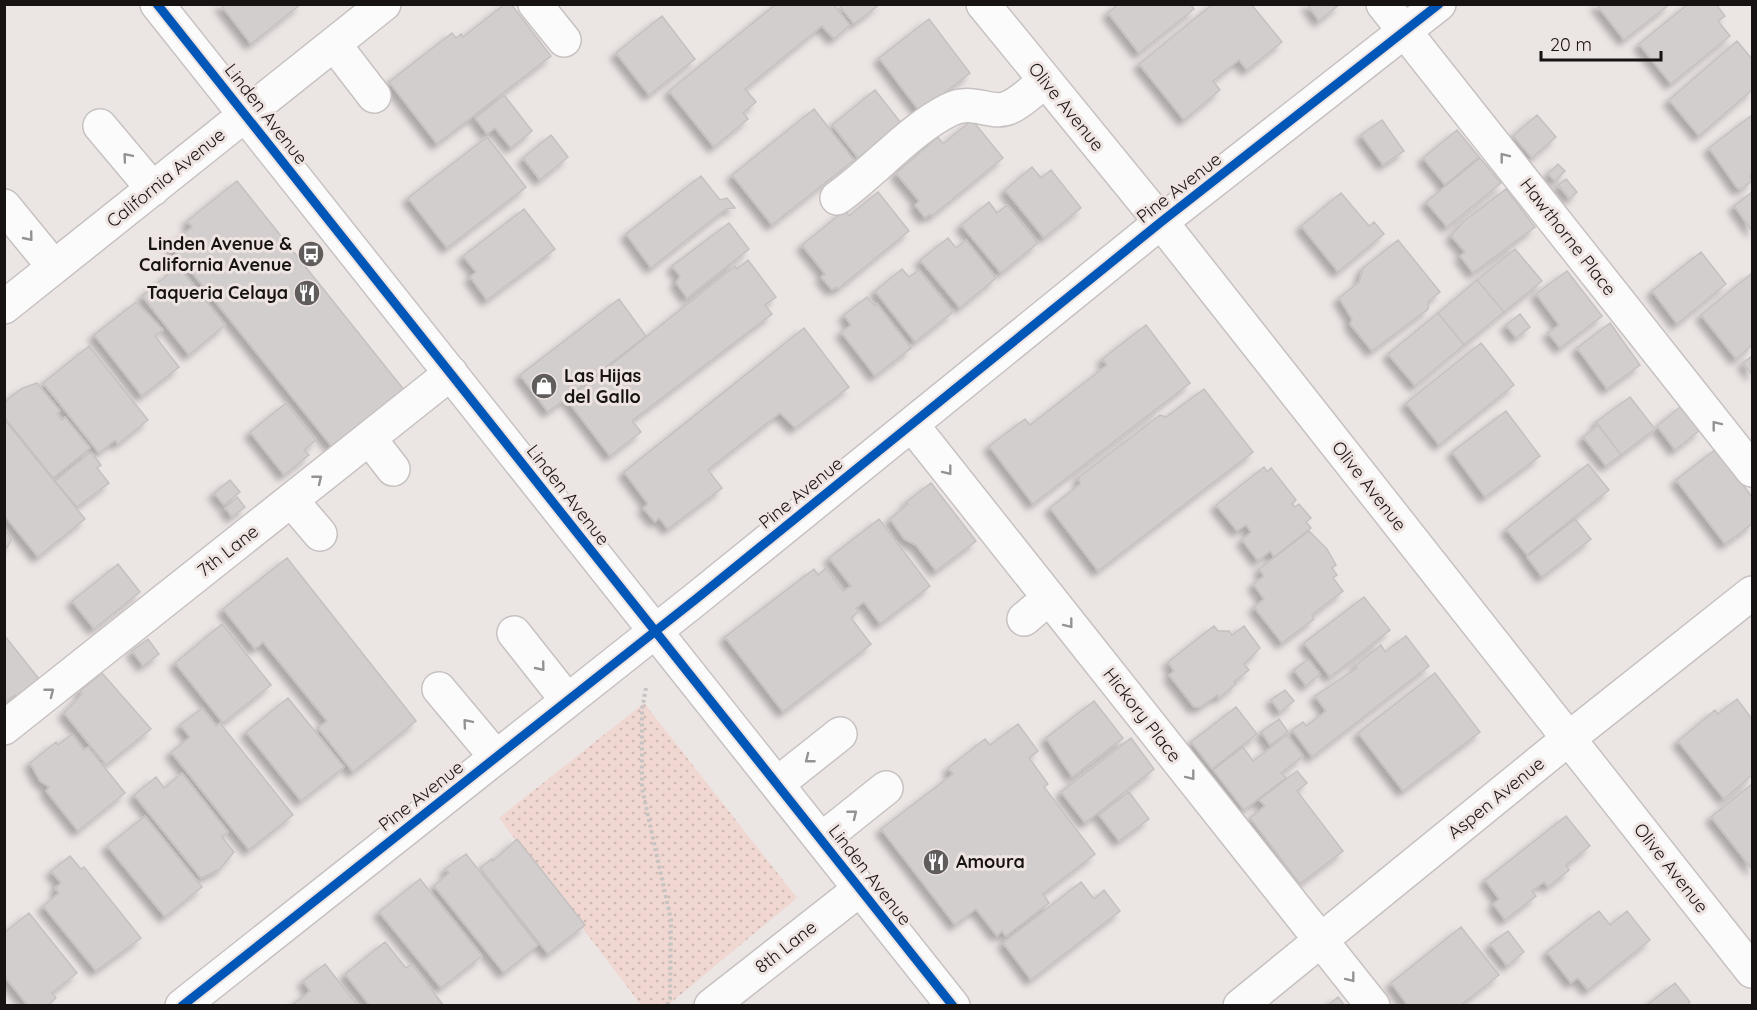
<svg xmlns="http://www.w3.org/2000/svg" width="1757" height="1010" font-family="Quicksand,sans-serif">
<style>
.grass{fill:url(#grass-dots)}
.building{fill:#d2cecd;stroke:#c5c1c0;stroke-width:1.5;filter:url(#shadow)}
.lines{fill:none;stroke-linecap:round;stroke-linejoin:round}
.minor-casing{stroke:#c7c2c1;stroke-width:36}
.path{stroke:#c6c4c3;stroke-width:4;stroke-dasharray:3 3;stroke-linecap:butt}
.minor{stroke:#fcfbfb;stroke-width:33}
.cycleway-casing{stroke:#eee4e1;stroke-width:13}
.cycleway{stroke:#0057b8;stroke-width:9}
.oneway{stroke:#959392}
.labels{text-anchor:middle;stroke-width:6;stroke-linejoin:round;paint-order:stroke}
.street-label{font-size:18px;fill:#171312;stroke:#eee4e1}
.poi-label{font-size:18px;font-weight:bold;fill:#171312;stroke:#eee4e1;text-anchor:end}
</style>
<defs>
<pattern id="grass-dots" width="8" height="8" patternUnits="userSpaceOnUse" patternTransform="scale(1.5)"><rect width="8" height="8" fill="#f0d7d1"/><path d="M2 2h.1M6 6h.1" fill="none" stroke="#cdb8b2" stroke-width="1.8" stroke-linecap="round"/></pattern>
<filter id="shadow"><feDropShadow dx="-5.5" dy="5.5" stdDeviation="3" flood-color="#0004"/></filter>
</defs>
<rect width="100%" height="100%" fill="#ebe5e4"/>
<!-- grass -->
<path class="grass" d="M644,703L797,898L668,1005H641L499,818Z"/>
<!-- building -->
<path class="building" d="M220,4H301L251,44Z
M505,4H511L551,56L437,144L389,82L452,33L456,38L461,34L463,37Z
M776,4H833L850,25L834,39L822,26L745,89L756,102L743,113L748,119L714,147L669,91Z
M838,4H880L854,24Z
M1118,4H1190L1194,9L1139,53L1108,13Z
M1213,4H1251L1282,42L1247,70L1239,60L1213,81L1220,90L1184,120L1139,64Z
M1307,4H1340L1319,21Z
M1596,4H1670L1624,40Z
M1688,4H1716L1725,16L1718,21L1730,36L1671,84L1639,44Z
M662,16L695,59L649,95L616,53Z
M929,19L970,73L920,112L879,58Z
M1737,41L1752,59V90L1699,136L1669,100Z
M875,90L901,123L858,158L832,125Z
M504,95L532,131L511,148L495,128L487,134L475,118Z
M814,109L854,160L772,225L732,175Z
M1537,115L1556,137L1532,158L1513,136Z
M1752,115V175L1750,176L1752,181L1741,189L1737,188L1709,148Z
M972,120L1003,158L932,216L930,214L925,218L915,205L919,201L896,173L938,137L943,144Z
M1382,120L1404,151L1383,165L1361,135Z
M1457,130L1479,157L1445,185L1423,158Z
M551,135L568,157L540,180L523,158Z
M487,137L526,187L447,248L408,198Z
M1480,158L1501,183L1447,227L1426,202Z
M1558,164L1565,171L1555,181L1548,174Z
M1032,167L1041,178L1051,170L1081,208L1044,238L1005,190Z
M701,176L720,200L727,198L735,208L726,209L651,268L626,234Z
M1566,179L1577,192L1570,199L1558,185Z
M237,181L404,390L332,447L170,245L192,227L187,221Z
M1506,189L1535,227L1473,273L1460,256L1465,252L1451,236L1464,221Z
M878,192L909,231L838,289L836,287L832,290L821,277L825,274L802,245L845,210L849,216Z
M1752,192V231L1734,206Z
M1341,193L1369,226L1374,222L1384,234L1338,272L1301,226Z
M989,202L997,213L1007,205L1038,243L1001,273L961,225Z
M524,209L555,249L487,300L470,277L476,272L463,256Z
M729,223L749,249L687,298L676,283L680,276L672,266Z
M948,238L956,248L966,240L996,278L960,308L920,260Z
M1398,240L1440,292L1428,302V309L1372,351L1350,324L1352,319L1339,298L1359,282L1363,268Z
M1515,249L1542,281L1504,312L1477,280Z
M1701,252L1726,284L1677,324L1652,291Z
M748,260L776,297L765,305L772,314L632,421L641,432L610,456L567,400L735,266L737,269Z
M178,266L225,325L189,355L142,296Z
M902,269L909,277L919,270L953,312L915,342L875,291Z
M1567,271L1602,316L1560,348L1548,333L1559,325L1536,294Z
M1752,273V345L1736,359L1701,315Z
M1477,280L1504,312L1464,345L1438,313Z
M867,297L875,306L877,304L911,348L875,376L841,332L851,325L844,315Z
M619,299L646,336L548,412L520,375Z
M136,302L163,330L155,336L179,367L142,396L94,335Z
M1438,313L1464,345L1415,386L1388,354Z
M1520,314L1530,327L1516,338L1506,325Z
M1610,323L1640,365L1607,389L1577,348Z
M1146,325L1190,383L1033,504L989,446L1025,419L1030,425L1107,365L1102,359Z
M804,328L849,387L795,428L780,413L708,470L722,488L668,529L659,518L655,522L643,508L648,504L624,472Z
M1481,343L1514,385L1439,445L1406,403Z
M89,346L148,420L118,444L115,440L99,453L43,383Z
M1752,356V375L1743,363Z
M37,383L60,411L57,414L62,420L65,417L90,448L53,478L4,417V404L9,398L21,389Z
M1204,389L1253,452L1098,571L1050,508L1080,484L1079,477L1160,415L1166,417Z
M1630,397L1655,429L1621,455L1596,422Z
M286,403L316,440L304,450L309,455L284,475L250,432Z
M1681,406L1700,430L1675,450L1657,426Z
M1506,411L1540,456L1485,497L1452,452Z
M4,419L85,519L38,557L4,515Z
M1598,425L1621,455L1606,466L1583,437Z
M1716,449L1752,497V524L1725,544L1676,480Z
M91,452L101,465L97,468L109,483L77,507L55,481Z
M1588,464L1609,490L1527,555L1506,529Z
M1264,467L1267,472L1271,468L1296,500L1292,504L1295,507L1299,504L1311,518L1306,522L1311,528L1274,557L1270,551L1258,561L1242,540L1251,532L1246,525L1237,531L1216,505Z
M230,480L240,492L224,505L214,493Z
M931,483L976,541L936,571L916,545L904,539L890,519L908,504L906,502Z
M237,497L245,507L232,517L225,508Z
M879,519L930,586L880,624L864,602L856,608L859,611L851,618L871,644L783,712L725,637L814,569L818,575L826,568L843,591L851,586L829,558Z
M1575,519L1591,539L1542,577L1527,557Z
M4,529L12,539L4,552Z
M1309,531L1327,549L1336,565L1332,568L1337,575L1333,578L1343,591L1312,615L1314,619L1282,643L1254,607L1264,599L1253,584L1264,576L1259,569Z
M287,558L416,721L353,772L318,728L327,721L263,642L255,649L223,609Z
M118,564L140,592L94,629L72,601Z
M1364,597L1390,630L1330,677L1304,643Z
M222,624L271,685L223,723L175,663Z
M1214,626L1218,631H1229L1232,635L1244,626L1260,648L1244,664L1249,670L1234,682L1236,684L1219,698L1217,695L1201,707H1194L1169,675L1174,671L1168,662Z
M4,635L39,679L17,698L15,695L4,703Z
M1406,636L1429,666L1312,757L1292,730L1303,722L1306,726L1326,711L1315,696L1357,668L1355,666L1381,645L1385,652Z
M148,639L159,654L143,666L132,651Z
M1308,659L1320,674L1306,686L1294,670Z
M102,673L151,729L106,765L64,713L82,694L80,691Z
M1435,673L1480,732L1403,791L1358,733Z
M1285,690L1294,701L1280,712L1271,700Z
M288,698L344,767L301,801L246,732Z
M1737,699L1752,719V775L1724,799L1678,741L1715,710L1718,714Z
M1094,701L1123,738L1072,777L1046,738Z
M1236,707L1257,734L1212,769L1191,742Z
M202,708L216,726L220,723L293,815L249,850L171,752L190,737L180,725Z
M1279,719L1288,732L1270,745L1261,732Z
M1018,724L1038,751L1029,758L1048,784L1044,787L1095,854L1043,894L1049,903L1006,936L1002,931L997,936L976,909L955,925L881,829L953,774L948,768L985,739L990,745Z
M72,734L84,750L88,747L125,793L78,831L46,791L49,787L40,781L30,763L56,742L58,745Z
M1287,735L1303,756L1281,773L1286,778L1244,810L1213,770L1243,747L1253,761Z
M1131,738L1154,769L1085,823L1061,792Z
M1297,771L1307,783L1297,791L1343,851L1300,884L1250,818L1265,806L1259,800Z
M182,773L228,832L222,837L234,852L220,869L201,878L134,795L156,777L164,788Z
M1752,784V869L1711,817Z
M1129,792L1149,819L1119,841L1099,815Z
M145,816L202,887L165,917L107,846Z
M1566,816L1590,846L1566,865L1569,870L1548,887L1544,882L1532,891L1536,896L1505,920L1493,904L1499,899L1485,880Z
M517,839L585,925L548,954L480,868L492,859L493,861Z
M466,854L538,945L504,973L434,886L449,873L445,869Z
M70,856L81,869L84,867L141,938L96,971L43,906L59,893L55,888L61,883L51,871Z
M420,879L482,956L441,988L379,912Z
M1081,882L1094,899L1104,890L1120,911L1031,980L1003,943Z
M1599,911L1610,925L1627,911L1650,940L1588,990L1578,978L1571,983L1547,952Z
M29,913L77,973L52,993L56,998L47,1006H28L4,976V933Z
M1461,927L1499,975L1460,1006H1408L1391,983Z
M1508,931L1524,952L1507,966L1490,944Z
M385,942L406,968L412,964L444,1006H370L345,974Z
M325,964L358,1006H296L295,1003L310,991L303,981Z
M1675,983L1690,1002L1686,1006H1646Z
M1338,997L1345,1006H1327Z"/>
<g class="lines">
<defs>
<path id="minor" d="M157,4L953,1006
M535,4L564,40
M983,4L1161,222L1752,971
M1383,4L1752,470
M334,44L374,96
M100,126L153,189
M837,198C874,172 909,130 949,110C972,98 991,115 1008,108C1021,103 1034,89 1045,81
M4,206L54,267
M4,307L384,4
M912,425L1373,1006
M369,438L393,469
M291,500L320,534
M1024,619L1049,598
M514,633L567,700
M439,689L496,757
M4,728L451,373
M777,784L840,734
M821,840L886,788
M182,1006L696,599L1161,222L1439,4
M711,1006L860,889
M1240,1006L1568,739L1752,593"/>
</defs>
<!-- minor casing -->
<use href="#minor" class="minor-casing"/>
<!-- path -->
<path class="path" d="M646,688L642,709V788L671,920L670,999L667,1006"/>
<!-- minor -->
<use href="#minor" class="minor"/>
<defs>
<path id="cycleway" d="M157,4L953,1006
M182,1006L696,599L1161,222L1439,4"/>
</defs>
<!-- cycleway casing -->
<use href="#cycleway" class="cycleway-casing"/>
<!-- cycleway -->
<use href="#cycleway" class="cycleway"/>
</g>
<!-- one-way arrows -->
<defs><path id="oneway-chevron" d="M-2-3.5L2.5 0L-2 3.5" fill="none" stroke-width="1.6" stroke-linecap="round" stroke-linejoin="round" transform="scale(1.5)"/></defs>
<g class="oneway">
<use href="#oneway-chevron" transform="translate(127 157) rotate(-130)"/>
<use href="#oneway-chevron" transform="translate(1504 157) rotate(-128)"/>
<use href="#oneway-chevron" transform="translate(29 237) rotate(51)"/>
<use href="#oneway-chevron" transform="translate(1716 425) rotate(-128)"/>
<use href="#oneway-chevron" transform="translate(948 471) rotate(52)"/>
<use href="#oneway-chevron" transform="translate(318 479) rotate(-39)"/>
<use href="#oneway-chevron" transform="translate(1069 624) rotate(52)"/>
<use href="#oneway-chevron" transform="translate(541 667) rotate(51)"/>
<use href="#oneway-chevron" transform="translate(50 692) rotate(-38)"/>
<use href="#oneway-chevron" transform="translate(467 723) rotate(-130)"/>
<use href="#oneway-chevron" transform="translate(809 759) rotate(142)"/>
<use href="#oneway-chevron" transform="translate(1191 776) rotate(52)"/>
<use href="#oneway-chevron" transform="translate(853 814) rotate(-39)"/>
<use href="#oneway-chevron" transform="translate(1351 978) rotate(52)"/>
</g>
<!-- icons -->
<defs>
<symbol id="bus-disc" viewBox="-11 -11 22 22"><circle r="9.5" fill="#615c5c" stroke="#eee4e1"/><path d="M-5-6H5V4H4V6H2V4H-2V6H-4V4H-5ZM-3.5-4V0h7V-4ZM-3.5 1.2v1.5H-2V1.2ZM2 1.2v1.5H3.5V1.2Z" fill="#fff"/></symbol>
<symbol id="restaurant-disc" viewBox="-11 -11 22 22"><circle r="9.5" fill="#615c5c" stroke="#eee4e1"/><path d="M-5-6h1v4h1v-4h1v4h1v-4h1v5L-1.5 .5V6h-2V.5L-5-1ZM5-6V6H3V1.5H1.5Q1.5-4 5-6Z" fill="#fff"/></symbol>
<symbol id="shop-disc" viewBox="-11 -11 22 22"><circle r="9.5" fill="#615c5c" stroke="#eee4e1"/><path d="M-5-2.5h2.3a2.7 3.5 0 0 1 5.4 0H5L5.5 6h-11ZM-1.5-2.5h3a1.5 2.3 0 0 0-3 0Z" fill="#fff"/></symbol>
</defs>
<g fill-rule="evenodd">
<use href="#bus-disc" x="296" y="239" width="30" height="30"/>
<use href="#restaurant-disc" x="292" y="278" width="30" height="30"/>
<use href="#shop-disc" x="529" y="371" width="30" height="30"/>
<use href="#restaurant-disc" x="921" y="847" width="30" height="30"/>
</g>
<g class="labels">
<!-- street labels -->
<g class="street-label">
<text transform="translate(1066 107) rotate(51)" y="6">Olive Avenue</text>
<text transform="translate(266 114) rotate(52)" y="6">Linden Avenue</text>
<text transform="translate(166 178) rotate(-39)" y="6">California Avenue</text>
<text transform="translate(1179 188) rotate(-38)" y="6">Pine Avenue</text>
<text transform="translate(1568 237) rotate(52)" y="6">Hawthorne Place</text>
<text transform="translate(1369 486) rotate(52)" y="6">Olive Avenue</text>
<text transform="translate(801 493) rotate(-39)" y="6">Pine Avenue</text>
<text transform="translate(568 495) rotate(52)" y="6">Linden Avenue</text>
<text transform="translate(228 551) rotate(-38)" y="6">7th Lane</text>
<text transform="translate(1142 715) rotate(52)" y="6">Hickory Place</text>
<text transform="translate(421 796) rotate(-38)" y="6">Pine Avenue</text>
<text transform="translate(1496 798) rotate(-39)" y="6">Aspen Avenue</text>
<text transform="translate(1671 868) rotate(52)" y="6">Olive Avenue</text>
<text transform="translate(870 875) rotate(52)" y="6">Linden Avenue</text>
<text transform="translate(786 947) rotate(-38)" y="6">8th Lane</text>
</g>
<!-- poi labels -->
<g class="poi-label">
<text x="292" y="250">Linden Avenue &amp;<tspan x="292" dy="21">California Avenue</tspan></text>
<text x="288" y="299">Taqueria Celaya</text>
<text x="564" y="382" text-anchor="start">Las Hijas<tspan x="564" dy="21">del Gallo</tspan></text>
<text x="956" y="868" text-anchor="start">Amoura</text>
</g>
</g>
<!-- border -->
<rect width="1757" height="1010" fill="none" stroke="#171312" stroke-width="12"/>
<!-- scale -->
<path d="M1541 51v9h120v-9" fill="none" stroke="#171312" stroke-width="3"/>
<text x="1550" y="51" font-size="18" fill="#171312" stroke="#eee4e1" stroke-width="4.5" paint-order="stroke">20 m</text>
</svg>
